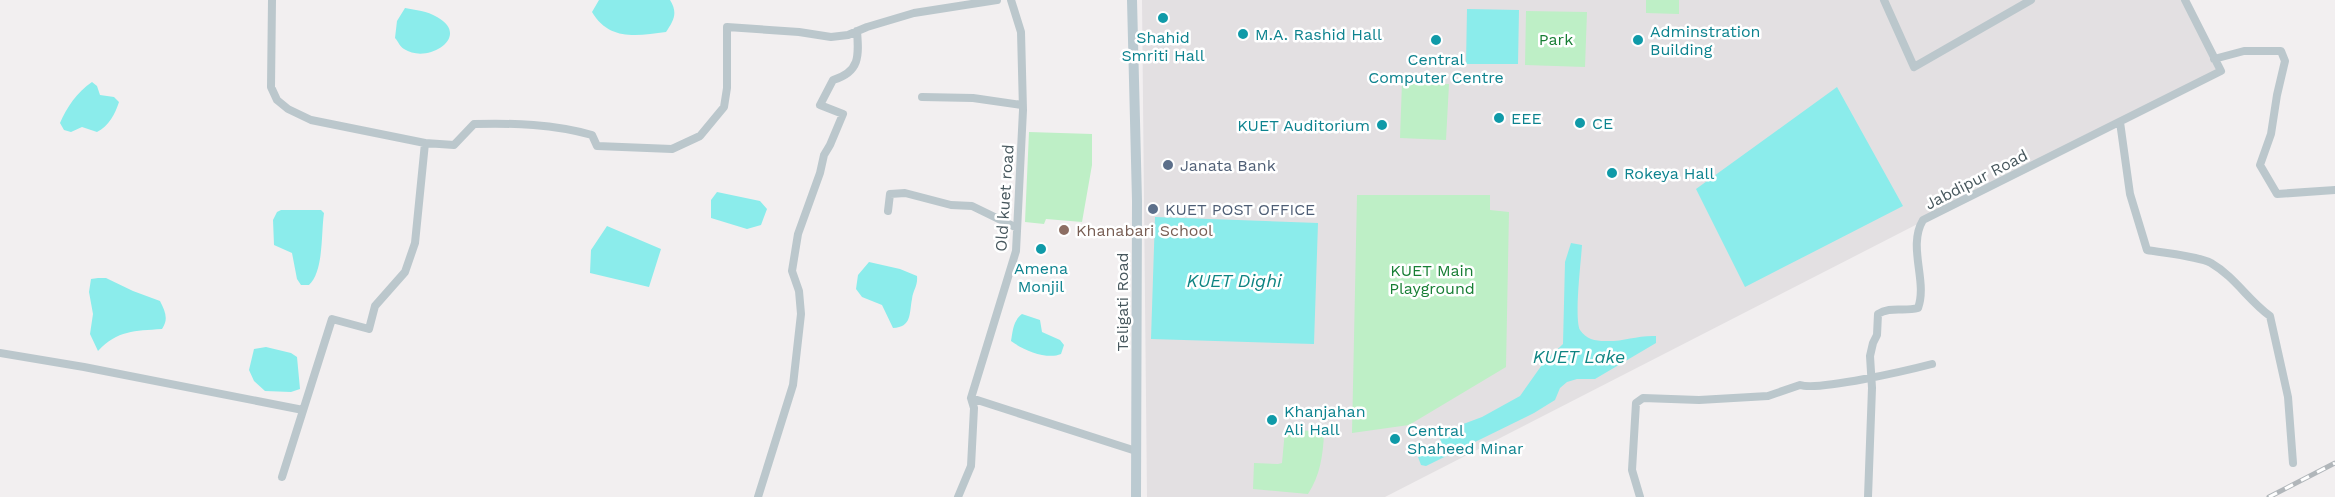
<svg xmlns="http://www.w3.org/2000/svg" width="2335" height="497" font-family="'Work Sans',sans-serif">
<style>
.education{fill:#e3e0e2}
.green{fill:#beefc6}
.water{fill:#8beceb}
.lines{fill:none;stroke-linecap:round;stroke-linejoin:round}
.minor{stroke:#bbc7cc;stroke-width:8}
.secondary{stroke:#bbcad1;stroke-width:10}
.rail-casing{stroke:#b1b6ba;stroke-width:5}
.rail{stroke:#fff;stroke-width:3;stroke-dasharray:9;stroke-linecap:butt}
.culture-dot{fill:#0f9aa8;stroke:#fff;stroke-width:2}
.service-dot{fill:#5c6f8a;stroke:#fff;stroke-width:2}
.education-dot{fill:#8d6e63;stroke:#fff;stroke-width:2}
.labels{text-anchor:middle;stroke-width:5;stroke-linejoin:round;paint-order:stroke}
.culture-label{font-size:16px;fill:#0d838f;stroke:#fff;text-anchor:start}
.park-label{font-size:16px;fill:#177e34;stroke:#fff}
.service-label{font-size:16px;fill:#4e5e75;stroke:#fff;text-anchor:start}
.street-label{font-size:16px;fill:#47575d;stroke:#fff}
.education-label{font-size:16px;fill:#785e54;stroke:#fff;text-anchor:start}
.water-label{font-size:18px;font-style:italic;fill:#0e8482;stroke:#fff}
</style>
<rect width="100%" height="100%" fill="#f2eff0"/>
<!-- education -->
<path class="education" d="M1142,0H2182L2218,70L1385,497H1147Z"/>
<!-- green -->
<path class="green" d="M1646,0H1679V14L1646,13Z
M1526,11L1587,12L1585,67L1525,65Z
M1402,82L1449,84L1446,140L1400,138Z
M1029,132L1092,134V165L1082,222L1046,219L1044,224L1025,222Z
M1357,195H1490V210L1509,212L1506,367L1409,425L1352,433Z
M1285,430L1319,431L1324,434C1323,455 1320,476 1308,494L1253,489L1254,463L1278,464L1282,463Z"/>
<!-- water -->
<path class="water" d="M599,0H670C678,13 674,20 666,32C637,36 609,41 592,12Z
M405,8C416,10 427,11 437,17C472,36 428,65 404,49C400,47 398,41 395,38L397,21Z
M1467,9L1519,10L1518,64H1466Z
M92,82L97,86L100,95L114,97L119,102C115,114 109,126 97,132L82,127L71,132L64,130L60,123C67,107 77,92 92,82Z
M1837,87L1903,206L1745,287L1696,189Z
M717,192L760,201L767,209L761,225L747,229L711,218V200Z
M281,210H321L324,213C321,233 324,271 309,285H301L297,279L292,253L274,245L273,220L277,212Z
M1155,217L1318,223L1314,344L1151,339Z
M607,226L661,249L649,287L590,273L591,250Z
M1571,243L1582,245C1581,262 1574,318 1580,330C1586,339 1595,341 1605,341C1622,342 1638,335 1656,336V343L1595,379H1577L1567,382L1560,388L1555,400L1534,413L1426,466L1421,465L1418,457L1436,450L1441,441L1434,427L1458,426L1482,417L1520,396L1544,362L1563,344L1565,262Z
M869,262L900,269L917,276C918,286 913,290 912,299C909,314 912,327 893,328L882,305L862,297L856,289L858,275Z
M98,278H106L133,291L160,301C165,311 169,319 162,329C134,331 118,330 98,351L90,334L93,314L89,292L91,279Z
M1022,314L1040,320L1042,332L1060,340L1064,345L1061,354C1047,360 1023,350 1011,341C1013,330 1013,321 1022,314Z
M266,347L291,353L297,357L300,389L291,392L265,391L254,381L249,370L254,349Z"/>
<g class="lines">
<!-- minor -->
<path class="minor" d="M272,0L271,87L277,100L288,109L311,120L425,143
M1884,0L1914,67L2031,0
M2214,59L2244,51H2281L2285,61L2277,95L2271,134L2260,165L2277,194L2335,190
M922,97L973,98L1022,105
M2120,122L2130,194L2147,250C2163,253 2198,256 2211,263C2235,277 2248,300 2270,316L2288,397L2293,463
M888,211L890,194L905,193L951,205L972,206L1017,228
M0,353L84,367L303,410
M971,398L1136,451
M282,477L332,319L369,329L375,306L405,272L415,243L425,143L454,145L474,124C514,123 553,124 592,135L597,146L672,149L700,136L724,107L727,88V27L799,32L831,37L848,35L867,27L914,13L997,0
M758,497L793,385L801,314L799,291L792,271L798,234L820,173L824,155L830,145L843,114L820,105L833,80C860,72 859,56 857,31
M958,497L971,466L974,408L971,398L1016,251L1023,110L1021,32L1011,0
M1640,497L1632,470L1636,403L1643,398L1699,400L1768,396L1800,385C1819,391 1909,370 1932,364
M1868,497L1872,388L1870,356L1873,343L1877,335L1878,314C1890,306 1904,312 1918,308C1928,281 1907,247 1923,220L2221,71L2185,0"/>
<!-- secondary -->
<path class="secondary" d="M1132,0L1137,201L1136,497"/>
<defs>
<path id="rail" d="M2269,497L2335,463"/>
</defs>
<!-- rail casing -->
<use href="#rail" class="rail-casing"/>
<!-- rail -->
<use href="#rail" class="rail"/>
</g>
<!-- markers -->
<g class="culture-dot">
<circle cx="1163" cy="18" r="6"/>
<circle cx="1243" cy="34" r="6"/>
<circle cx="1436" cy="40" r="6"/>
<circle cx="1638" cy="40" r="6"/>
<circle cx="1499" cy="118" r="6"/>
<circle cx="1580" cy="123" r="6"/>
<circle cx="1382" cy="125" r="6"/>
<circle cx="1612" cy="173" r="6"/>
<circle cx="1041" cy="249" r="6"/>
<circle cx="1272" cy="420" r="6"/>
<circle cx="1395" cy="439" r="6"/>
</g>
<g class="service-dot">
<circle cx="1168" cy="165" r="6"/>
<circle cx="1153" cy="209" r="6"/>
</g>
<circle class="education-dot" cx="1064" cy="230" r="6"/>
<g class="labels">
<!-- culture labels -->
<g class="culture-label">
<text x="1650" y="37">Adminstration<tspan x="1650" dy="18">Building</tspan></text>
<text x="1255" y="40">M.A. Rashid Hall</text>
<text x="1163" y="43" text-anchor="middle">Shahid<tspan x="1163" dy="18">Smriti Hall</tspan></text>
<text x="1436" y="65" text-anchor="middle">Central<tspan x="1436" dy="18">Computer Centre</tspan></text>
<text x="1511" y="124">EEE</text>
<text x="1592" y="129">CE</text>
<text x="1370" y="131" text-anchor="end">KUET Auditorium</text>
<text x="1624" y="179">Rokeya Hall</text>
<text x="1041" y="274" text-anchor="middle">Amena<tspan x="1041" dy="18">Monjil</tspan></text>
<text x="1284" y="417">Khanjahan<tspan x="1284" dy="18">Ali Hall</tspan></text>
<text x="1407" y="436">Central<tspan x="1407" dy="18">Shaheed Minar</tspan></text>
</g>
<!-- park labels -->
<g class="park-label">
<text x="1556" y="45">Park</text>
<text x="1432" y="276">KUET Main<tspan x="1432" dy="18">Playground</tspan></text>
</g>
<!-- service labels -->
<g class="service-label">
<text x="1180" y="171">Janata Bank</text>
<text x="1165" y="215">KUET POST OFFICE</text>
</g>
<!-- street labels -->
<g class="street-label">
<text transform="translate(1976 179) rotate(-27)" y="6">Jabdipur Road</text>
<text transform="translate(1004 198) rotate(-86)" y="6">Old kuet road</text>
<text transform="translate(1122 302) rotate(-90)" y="6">Teligati Road</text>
</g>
<!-- education labels -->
<g class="education-label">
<text x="1076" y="236">Khanabari School</text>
</g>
<!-- water labels -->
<g class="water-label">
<text x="1234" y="287">KUET Dighi</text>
<text x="1579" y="363">KUET Lake</text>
</g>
</g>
</svg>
